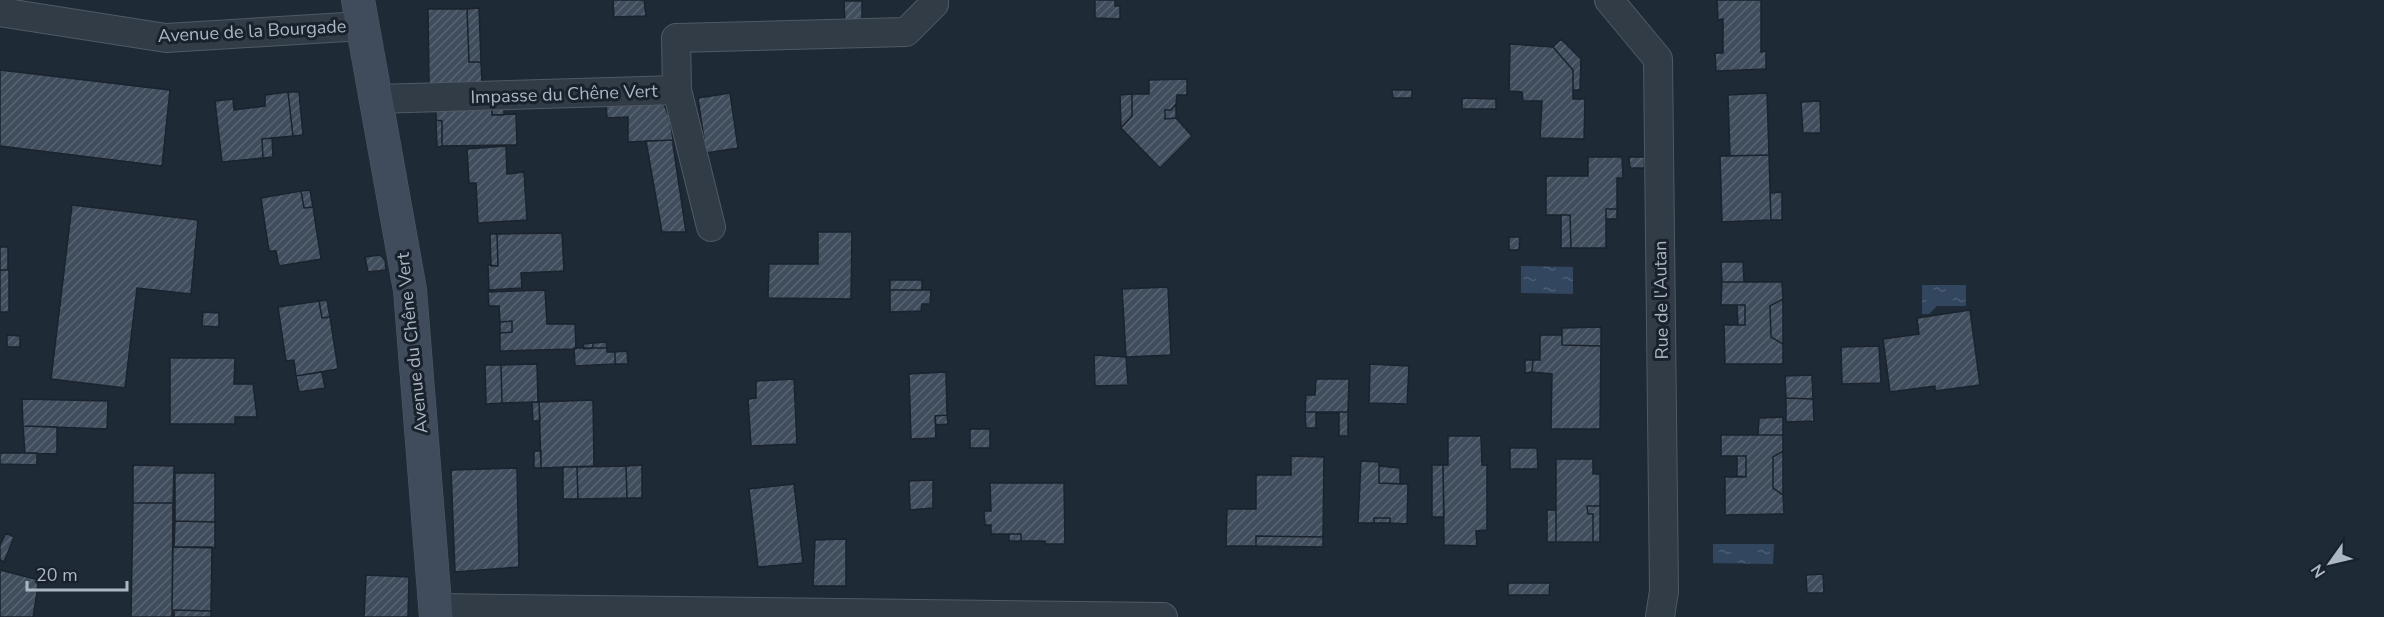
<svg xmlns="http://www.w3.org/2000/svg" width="2384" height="617" font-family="'Nunito Sans',sans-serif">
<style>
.water{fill:url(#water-ripples)}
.building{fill:url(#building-hatch);stroke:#1a232e;stroke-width:1.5}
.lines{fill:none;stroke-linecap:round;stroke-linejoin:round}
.street-casing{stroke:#505a65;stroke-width:30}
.secondary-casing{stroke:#505a65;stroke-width:34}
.street{stroke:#323c47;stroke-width:28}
.secondary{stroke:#404b5b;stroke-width:33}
.labels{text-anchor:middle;stroke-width:6;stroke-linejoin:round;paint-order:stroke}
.street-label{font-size:18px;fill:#acb7c4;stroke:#18212c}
</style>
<defs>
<pattern id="water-ripples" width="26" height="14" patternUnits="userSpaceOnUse" patternTransform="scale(1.5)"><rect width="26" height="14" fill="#32465f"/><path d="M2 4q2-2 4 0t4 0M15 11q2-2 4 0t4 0" fill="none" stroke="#4d5e74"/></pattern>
<pattern id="building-hatch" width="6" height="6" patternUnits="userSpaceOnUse" patternTransform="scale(1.5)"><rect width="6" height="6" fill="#404d5c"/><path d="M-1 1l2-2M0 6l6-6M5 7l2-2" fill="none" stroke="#596472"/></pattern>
</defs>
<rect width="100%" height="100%" fill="#1f2a37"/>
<!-- water -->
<path class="water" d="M1521,266L1573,267V294L1521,293Z
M1922,285H1966V306H1937L1929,314H1922Z
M1713,544H1774L1773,564L1713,563Z"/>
<!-- building -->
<path class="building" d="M613,0H644L646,16L614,17Z
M1095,0H1115V6H1120V19L1095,18Z
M1717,0H1761V52L1766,51V69L1716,71L1715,53H1723V19L1718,20Z
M844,1H862V25H845Z
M479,8L481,62H469L467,9Z
M428,9H467L469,62H481L482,82L429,84Z
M1561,39L1581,59L1580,90H1573V70L1553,47Z
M1510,44L1553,47L1573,70V99H1585L1584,139L1540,138L1542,101H1523L1522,92L1509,91Z
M0,70L170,90L162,166L0,146Z
M1187,79V95H1177L1176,104L1171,110H1165V119L1176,118L1192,136L1160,168L1121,128L1132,116V94H1149V80Z
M1392,90H1412V98H1393Z
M288,92L293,136L262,139L263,158L222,162L215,101L233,99L234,110L265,106V95Z
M288,92H299L303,135L293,136Z
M730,93L738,148L706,153L698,98Z
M1767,93L1769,155L1730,156L1728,95Z
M1132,94V116L1121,128L1120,95Z
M1462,98L1496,99V109H1462Z
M1820,101L1821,133H1803L1801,102Z
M663,102L670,119L673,140L628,142V117L607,118L606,103Z
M1176,104V118L1165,119V110H1171Z
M491,105L492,115L516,114L517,145L442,146V121L436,120V106Z
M492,105H504V115H492Z
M436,120L442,121V146L437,147Z
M272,138L273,157L263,158L262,139Z
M673,140V145L686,232H662L646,141Z
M506,146L507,174L524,172L527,220L478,223L476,183H469L467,149Z
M1769,155L1771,220L1722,222L1720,156Z
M1588,157H1622L1623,178H1617V209H1606V248H1571L1570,215H1546V176H1588Z
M1629,157H1645L1644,168H1630Z
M310,190L313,207L304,208L301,191Z
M301,191L304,208L313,207L321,259L279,266L276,251H269L261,198Z
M1782,192V220H1771L1770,193Z
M72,205L198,220L191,294L137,288L125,388L51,379Z
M1606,209H1617V219H1606Z
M1561,215H1570L1571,248H1561Z
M818,232H852L851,299L768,298L769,264H818Z
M562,233L564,271L521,273L522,288L489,290L488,265L498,266L497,234Z
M490,234H497L498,266H491Z
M1509,237H1520L1519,250H1509Z
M0,247H8V270H0Z
M380,255L385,260L386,270L368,272L365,257Z
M1721,262H1743L1744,282H1722Z
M0,270H9V312H0Z
M890,280H922V290H890Z
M1722,282H1782L1783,299L1770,306L1771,337L1783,344V364H1725L1724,325H1745V305H1721Z
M1168,287L1171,355L1126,357L1122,289Z
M545,290L547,324H575L576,349L500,351V333L512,332V321L500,322L499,306H489L488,292Z
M890,290H931L930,304H922L921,311L890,312Z
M1783,299V344L1771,337L1770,306Z
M327,300L330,317L322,318L319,301Z
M319,301L322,318L330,317L338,369L296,376L294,360L286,361L278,307Z
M1737,305H1745V325H1738Z
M1970,310L1980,385L1935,391V386L1890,392L1883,339L1919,334L1917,318Z
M203,312L219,313V327L202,326Z
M512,321V332L500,333V322Z
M1601,327V346L1562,345V328Z
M7,335L20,336V347H7Z
M1540,335H1562V345L1601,346L1600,429H1551L1552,374L1532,372L1533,360H1540Z
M606,342L607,348H593V343Z
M593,343V348L584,349L583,344Z
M1879,346L1881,383L1842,384L1841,347Z
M574,348H607V352H615V364L575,366Z
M627,351L628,364H615V352Z
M1094,355L1126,357L1128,385L1095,386Z
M170,358H235L234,384H253L257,417H235V424H170Z
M1525,360H1533L1532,372L1525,373Z
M537,364L538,402L502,403L501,365Z
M1370,364L1409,366L1407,404L1369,403Z
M485,365H501L502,403L486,404Z
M322,372L325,388L299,392L296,376Z
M946,372L947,415L935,416L936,438L911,439L909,374Z
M1812,375L1813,399L1786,398L1785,376Z
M794,379L797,444L751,446L748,399L756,398V381Z
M1316,379H1349L1348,412H1305L1306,395H1315Z
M1786,398L1813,399L1814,421L1786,422Z
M22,399L108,401L107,429L23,426Z
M593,400L594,466L541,468L539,402Z
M532,402H539L540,421H533Z
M1305,412H1348V436H1339V413H1316V428H1306Z
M947,415L948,424L936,425L935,416Z
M1783,417V435H1758L1759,418Z
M23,426L57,427V454L25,453Z
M970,429H990V448H970Z
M1721,435H1783V451L1773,457V488L1783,495L1784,514L1725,515V477H1746V456H1721Z
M1448,436H1481L1482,465H1487V530L1476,531L1477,546L1444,545L1443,465H1448Z
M1510,448H1537L1538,469H1510Z
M534,451H541V468H534Z
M1783,451V495L1773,488V457Z
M0,453H37V465L0,464Z
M1291,456L1324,457L1323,537L1256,536V546H1226L1227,509H1256V475H1291Z
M1737,456H1746V477L1737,476Z
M1556,459H1593V474H1600V506H1587L1588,514H1593V542H1556Z
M1361,461L1379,462V483L1408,484L1407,524L1390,523V518H1374V523H1358Z
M133,465L174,466L173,503H133Z
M642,465V498H627L626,466Z
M1432,465H1443L1444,517H1432Z
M626,466L627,498L578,499L577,467Z
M1379,466L1400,468V484L1379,483Z
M563,467H577L578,499H563Z
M517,468L519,567L455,572L451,470Z
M175,473H215V522L175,521Z
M933,480V508L910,510L909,481Z
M990,483H1064L1065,544H1045V541H1021V534H991V525H985L984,511H991Z
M794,484L803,563L758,567L749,489Z
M133,503H173L172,617H131Z
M1587,506H1600V542H1593V514H1588Z
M1547,510H1556V542H1547Z
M1374,518H1390V523H1374Z
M175,521L215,522V548L174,547Z
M6,533L14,537L4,562L0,560V545Z
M1009,534H1021V541H1009Z
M1256,536L1323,537V547L1256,546Z
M846,539V586H813L815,540Z
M173,547H212L211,611L172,610Z
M0,570L39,580L33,617H0Z
M1823,574L1824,593H1807L1806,575Z
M366,575L409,577L408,617H364Z
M1508,583H1550L1549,595H1508Z
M174,610L211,611V617H174Z"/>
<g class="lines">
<defs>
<path id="street" d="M1609,0L1658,59L1664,591L1660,617
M0,12L166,38L362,26
M376,99L677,90
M711,227L677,90L676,38L906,32L934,4V0
M436,608L1163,617"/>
<path id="secondary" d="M358,0L410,290L436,617"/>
</defs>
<!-- street casing -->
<use href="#street" class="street-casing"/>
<!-- secondary casing -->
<use href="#secondary" class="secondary-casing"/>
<!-- street -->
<use href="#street" class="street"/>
<!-- secondary -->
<use href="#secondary" class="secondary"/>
</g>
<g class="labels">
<!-- street labels -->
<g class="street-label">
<text transform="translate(252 31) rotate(-3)" y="6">Avenue de la Bourgade</text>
<text transform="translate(564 94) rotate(-2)" y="6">Impasse du Chêne Vert</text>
<text transform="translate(1661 300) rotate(-91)" y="6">Rue de l'Autan</text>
<text transform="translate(412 343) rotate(-96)" y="6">Avenue du Chêne Vert</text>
</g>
</g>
<!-- north arrow -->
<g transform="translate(2330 563) rotate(236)" stroke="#18212c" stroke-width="4.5" paint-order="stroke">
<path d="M0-4.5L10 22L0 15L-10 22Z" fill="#acb7c4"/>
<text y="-9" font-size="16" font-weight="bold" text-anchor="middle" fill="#acb7c4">N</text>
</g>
<!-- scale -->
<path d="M27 581v9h100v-9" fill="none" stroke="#acb7c4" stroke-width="3"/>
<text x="36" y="581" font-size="18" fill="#acb7c4" stroke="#18212c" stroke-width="4.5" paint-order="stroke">20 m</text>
</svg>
